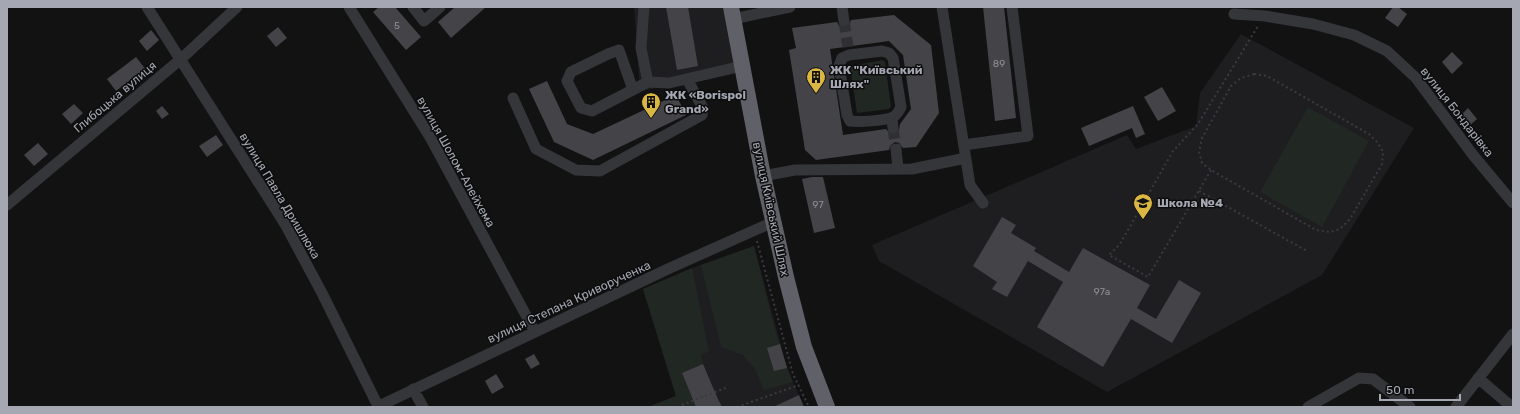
<svg xmlns="http://www.w3.org/2000/svg" width="1520" height="414" font-family="Rubik,sans-serif">
<style>
.built{fill:#1e1e20}
.green{fill:#212722}
.building{fill:#444448;fill-rule:evenodd}
.lines{fill:none;stroke-linecap:round;stroke-linejoin:round}
.minor-tunnel{stroke:#2f3033;stroke-width:11;stroke-dasharray:11 5.5;stroke-linecap:butt}
.path{stroke:#3a3a3f;stroke-width:2;stroke-dasharray:2 3;stroke-linecap:butt}
.minor{stroke:#35363a;stroke-width:11}
.highway{stroke:#606168;stroke-width:16}
.labels{text-anchor:middle;stroke-width:3;stroke-linejoin:round;paint-order:stroke}
.number-label{font-size:10px;fill:#8d8f98}
.poi-label{font-size:12px;font-weight:bold;fill:#a5a8b2;stroke:#0d0d0e;text-anchor:start}
.street-label{font-size:12px;fill:#a5a8b2;stroke:#0d0d0e}
</style>
<rect width="100%" height="100%" fill="#121213"/>
<!-- built -->
<path class="built" d="M634,7H728L738,73L640,91Z
M1241,34L1414,128L1322,275L1107,392L879,261L872,245L1127,135L1136,149L1196,126L1200,93Z
M754,246L787,368L804,407H648L676,396L643,289L695,267Z"/>
<!-- green -->
<path class="green" d="M883,60L885,62L891,107L889,109L857,113L850,66Z
M1308,107L1369,141L1322,227L1260,192Z
M754,246C766,291 775,339 793,382L764,390L755,369L743,355L721,347L701,265Z
M692,268L709,351L701,355L703,364L682,374L696,406L692,407H648L676,396L643,289Z"/>
<!-- building -->
<path class="building" d="M379,7H395L421,37L406,50L373,12Z
M455,7H486L451,38L438,22Z
M666,7H688L698,66L677,70Z
M983,7H1004L1016,118L995,121Z
M1393,7H1398L1407,14L1398,27L1385,18Z
M894,15L931,45L939,113L916,147L903,148L899,143L895,142L890,146L889,150L816,160L805,150L789,50L796,48L792,28L837,22L839,26L845,28L849,26L851,20ZM889,41L903,55L911,109L900,124L899,130L897,134H890L886,129L843,135L830,49Z
M278,27L287,38L276,47L267,36Z
M151,30L159,40L147,51L139,41Z
M1452,52L1463,63L1452,74L1442,62Z
M136,57L147,71L136,80L134,77L116,91L107,79Z
M547,81L567,124L593,134L676,95L686,115L593,160L554,142L529,89Z
M1162,87L1176,111L1158,121L1144,97Z
M74,104L83,113L71,124L62,114Z
M162,106L169,114L162,119L156,111Z
M1133,106L1145,134L1136,138L1132,128L1089,146L1081,128Z
M1468,108L1477,119L1467,128L1458,118Z
M216,135L223,145L207,157L199,146Z
M38,143L48,154L34,166L24,155Z
M812,177H823L835,228L814,233L802,179Z
M1002,217L1016,225L1011,233L1036,248L1034,251L1069,272L1083,248L1150,285L1137,308L1156,319L1179,280L1201,293L1172,343L1131,319L1103,367L1037,327L1063,282L1028,261L1007,297L992,289L997,282L973,266Z
M780,344L787,368L774,371L767,348Z
M534,354L540,364L531,369L525,359Z
M703,364L717,397L722,407H696L682,373Z
M496,374L504,387L492,394L485,381Z
M799,395L804,407H773Z"/>
<g class="lines">
<!-- minor-tunnel -->
<path class="minor-tunnel" d="M844,21L848,47
M893,128L896,149"/>
<!-- path -->
<path class="path" d="M1254,74L1267,76L1369,134L1378,143L1383,152L1382,164L1350,219L1340,229L1330,232L1316,230L1211,170L1202,163L1199,152L1202,138L1231,86L1241,78Z
M1211,170L1148,277L1109,255L1120,244L1173,151L1198,124L1258,26
M1199,191L1307,251
M757,241L793,374L809,407
M682,405L728,387
M737,407L799,385"/>
<!-- minor -->
<path class="minor" d="M147,7L285,224L322,293L378,406
M349,7L430,137L535,332
M413,7L424,21L440,7
M644,7L641,48L648,82L669,83L742,66
M842,7L844,21
M942,7L970,185L983,203
M1234,14L1265,16L1313,24L1354,35L1387,51L1416,78L1473,155L1513,203
M733,19L790,7
M882,51L889,53L893,58L901,107C899,111 897,115 893,117C886,121 858,122 850,121L847,115L839,66L842,58L849,55Z
M633,90L619,50L608,54L571,72L567,81L581,108L592,111L648,82
M513,98L536,149L576,170L600,171L702,115L703,108L687,79
M892,118L893,128
M964,145L1028,136L1012,7
M896,149L898,169
M763,176L795,170L912,169L966,158
M7,205L181,59L237,7
M1478,378L1512,407
M413,389L423,407
M377,407L670,268L773,222
M1308,407L1359,378L1373,379L1410,407
M1456,407L1513,334"/>
<!-- highway -->
<path class="highway" d="M731,7L763,176L786,277L804,347L827,407"/>
</g>
<!-- icons -->
<defs>
<symbol id="building-pin" viewBox="-11 -11 22 30"><path d="M0 17L-7.5 6A9.5 9.5 0 1 1 7.5 6Z" fill="#dab743" stroke="#0d0d0e"/><path d="M-4-6H4V6H1V3H-1V6H-4ZM-2.5-4.3h1.7v1.8h-1.7ZM.8-4.3h1.7v1.8H.8ZM-2.5-1h1.7V.8h-1.7ZM.8-1h1.7V.8H.8Z" fill="#111"/></symbol>
<symbol id="school-pin" viewBox="-11 -11 22 30"><path d="M0 17L-7.5 6A9.5 9.5 0 1 1 7.5 6Z" fill="#dab743" stroke="#0d0d0e"/><path d="M0-5L7-2L0 1L-7-2ZM-4 1L0 2.5L4 1V4Q0 6-4 4Z" fill="#111"/></symbol>
</defs>
<g fill-rule="evenodd">
<use href="#building-pin" x="805" y="66" width="22" height="30"/>
<use href="#building-pin" x="640" y="91" width="22" height="30"/>
<use href="#school-pin" x="1132" y="192" width="22" height="30"/>
</g>
<g class="labels">
<!-- number labels -->
<g class="number-label">
<text x="397" y="29">5</text>
<text x="999" y="67">89</text>
<text x="818" y="208">97</text>
<text x="1102" y="295">97а</text>
</g>
<!-- poi labels -->
<g class="poi-label">
<text x="830" y="74">ЖК "Київський<tspan x="830" dy="14">Шлях"</tspan></text>
<text x="665" y="99">ЖК «Borispol<tspan x="665" dy="14">Grand»</tspan></text>
<text x="1157" y="207">Школа №4</text>
</g>
<!-- street labels -->
<g class="street-label">
<text transform="translate(115 97) rotate(-40)" y="4">Глибоцька вулиця</text>
<text transform="translate(1457 112) rotate(52)" y="4">вулиця Бондарівка</text>
<text transform="translate(456 162) rotate(61)" y="4">вулиця Шолом-Алейхема</text>
<text transform="translate(280 196) rotate(59)" y="4">вулиця Павла Дришлюка</text>
<text transform="translate(771 209) rotate(78)" y="4">вулиця Київський Шлях</text>
<text transform="translate(569 302) rotate(-25)" y="4">вулиця Степана Криворученка</text>
</g>
</g>
<!-- border -->
<rect width="1520" height="414" fill="none" stroke="#a5a8b2" stroke-width="16"/>
<!-- scale -->
<path d="M1380 394v6h80v-6" fill="none" stroke="#a5a8b2" stroke-width="2"/>
<text x="1386" y="394" font-size="12" fill="#a5a8b2" stroke="#0d0d0e" stroke-width="3" paint-order="stroke">50 m</text>
</svg>
